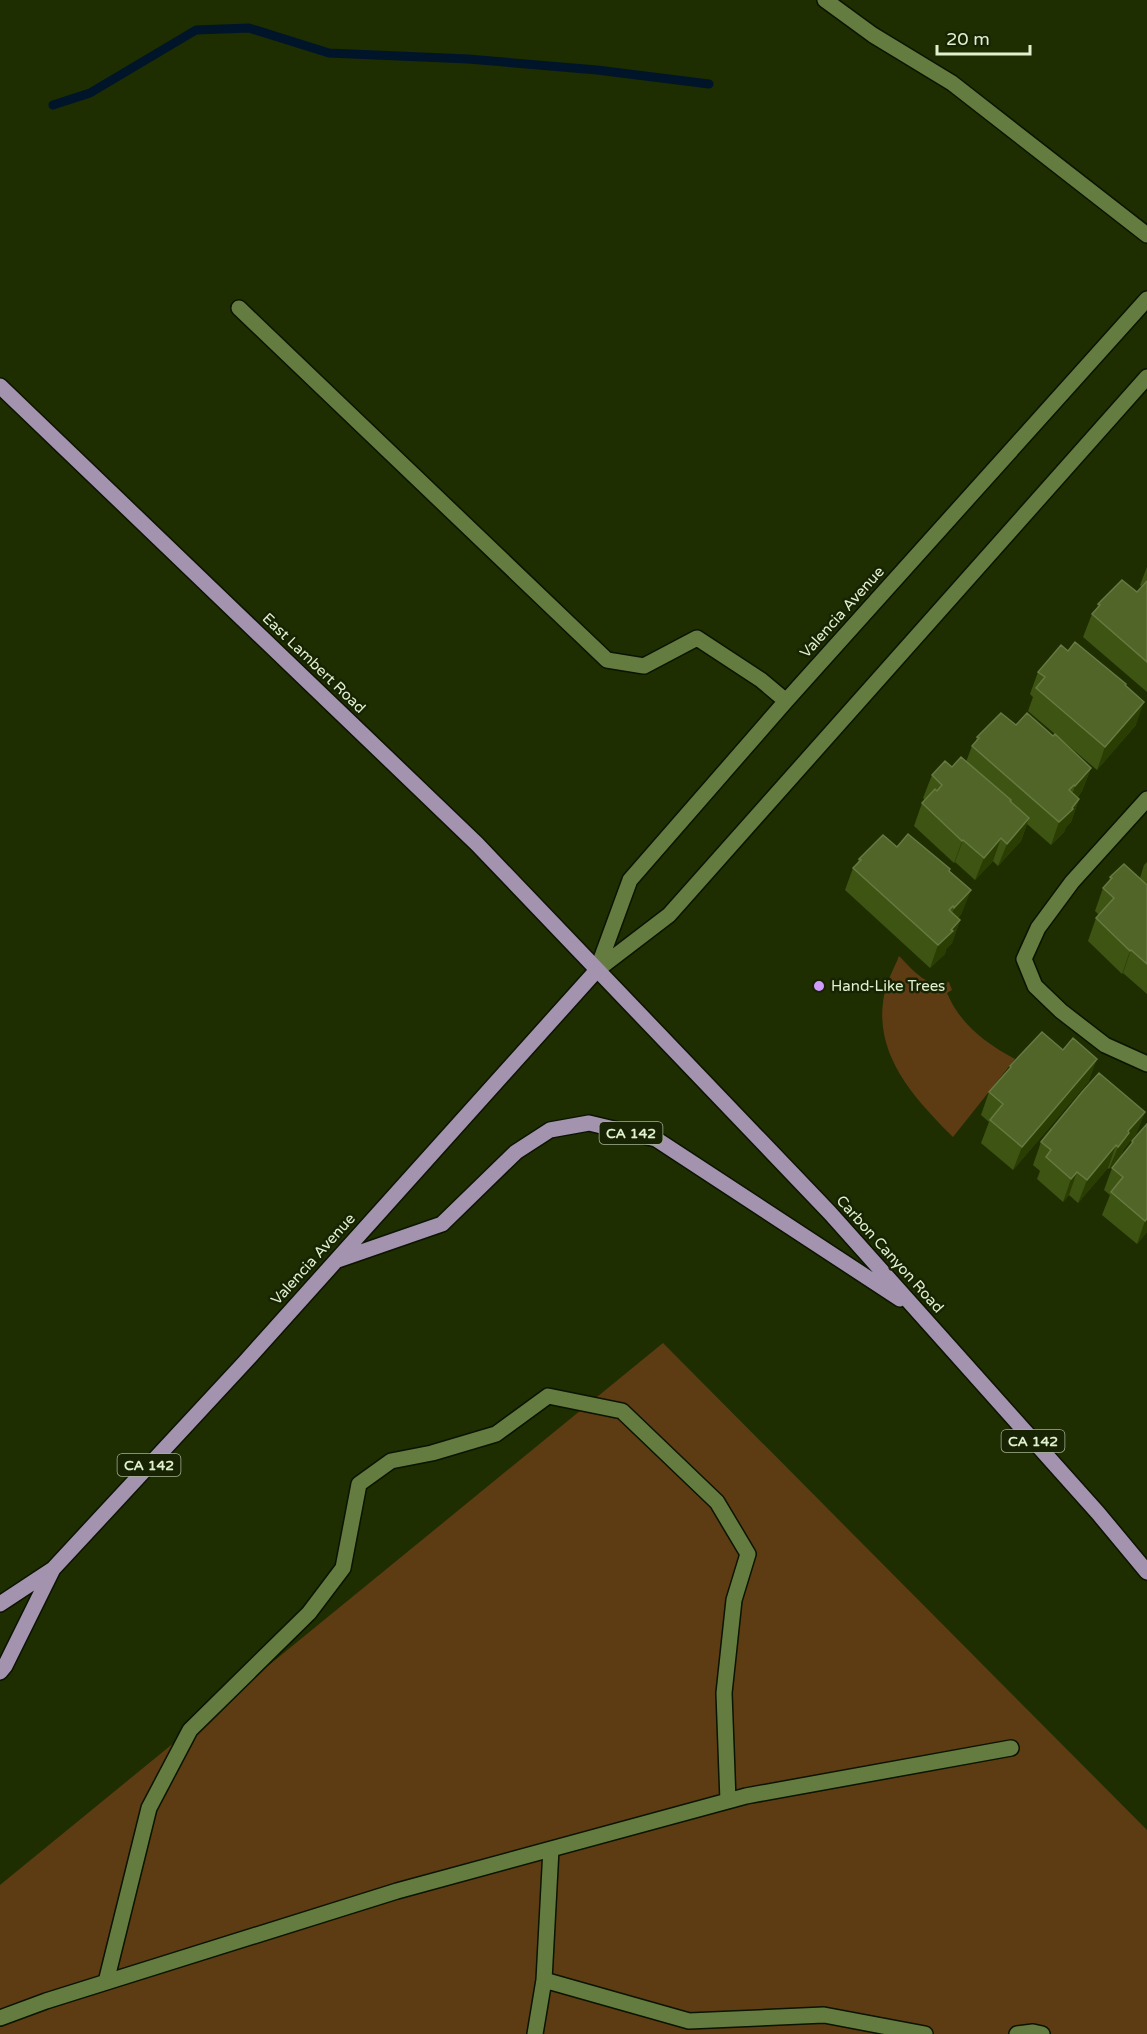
<svg xmlns="http://www.w3.org/2000/svg" width="1147" height="2034" font-family="'Varela Round',sans-serif">
<style>
.green{fill:#5e3c13}
.lines{fill:none;stroke-linecap:round;stroke-linejoin:round}
.stream{stroke:#001529;stroke-width:9}
.minor-casing{stroke:#0a1400;stroke-width:18}
.major-casing{stroke:#0a1400;stroke-width:18}
.minor{stroke:#647c3f;stroke-width:15}
.major{stroke:#a493ae;stroke-width:15}
.wall{fill:#3e5413}
.shaded-wall{fill:#2a3e03}
.building{fill:#506527;stroke:#667a42;stroke-width:1.5}
.poi-dot{fill:#d09dff;stroke:#172303;stroke-width:2}
.labels{text-anchor:middle;stroke-width:5;stroke-linejoin:round;paint-order:stroke}
.shield{fill:#172303;stroke:#a4b292;stroke-width:1.5}
.shield-label{font-size:14px;font-weight:bold;fill:#e1f0cf}
.street-label{font-size:15px;fill:#e1f0cf;stroke:#172303}
.poi-label{font-size:15px;fill:#e1f0cf;stroke:#172303;text-anchor:start}
</style>
<rect width="100%" height="100%" fill="#1e2e00"/>
<!-- green -->
<path class="green" d="M899,956C913,970 928,990 949,982L952,990L947,993C960,1024 985,1043 1015,1059L953,1137C915,1099 873,1055 884,996C886,982 894,969 899,956Z
M663,1343L1147,1830V2034H0V1885Z"/>
<g class="lines">
<!-- stream -->
<path class="stream" d="M53,105L90,93L196,30L249,28L329,53L468,59L597,70L709,84"/>
<defs>
<path id="minor" d="M825,0L873,35L952,83L1147,235
M239,308L607,660L644,666L697,638L761,680L786,701
M1147,799L1072,882L1038,928L1024,959L1035,986L1061,1011L1105,1045L1147,1064
M597,970L630,880L786,701L1147,299
M597,970L669,915L1147,377
M544,1980L689,2021L824,2015L925,2034
M106,1982L149,1808L190,1730L309,1613L343,1568L359,1484L391,1461L432,1453L496,1434L548,1396L622,1411L717,1502L748,1554L734,1600L724,1693L728,1801
M0,2018L46,2001L397,1891L746,1796L1011,1748
M535,2034L544,1980L551,1849
M1017,2034L1033,2032L1042,2034"/>
<path id="major" d="M0,386L477,844L830,1213L1098,1513L1147,1572
M338,1260L442,1224L516,1152L550,1130L589,1123L656,1139L900,1299
M0,1604L53,1569L245,1362L597,970
M0,1672L5,1666L53,1569"/>
</defs>
<!-- minor casing -->
<use href="#minor" class="minor-casing"/>
<!-- major casing -->
<use href="#major" class="major-casing"/>
<!-- minor -->
<use href="#minor" class="minor"/>
<!-- major -->
<use href="#major" class="major"/>
</g>
<!-- wall -->
<path class="wall" d="M1147,567V692L1083,637L1092,614L1097,608L1098,604L1137,592L1142,587L1140,585Z
M1068,651L1125,686L1136,725L1097,770L1028,711L1033,697L1030,694L1038,672Z
M1016,725L1053,736L1091,768L1082,791L1077,798L1079,799L1071,822L1066,827L1064,832L1051,845L1027,824L1021,841L998,866L993,861L975,880L955,862L954,863L914,826L922,803L925,800L923,798L932,775L966,762L972,746L975,743L977,737Z
M897,847L949,871L962,913L958,918L960,920L952,943L946,949L945,954L930,968L845,890L853,868L857,863L859,859Z
M1147,862V994L1123,973L1122,974L1088,941L1096,918L1099,915L1095,911L1103,888L1109,882L1110,877L1140,878L1144,865Z
M1010,1066L1089,1081L1013,1170L981,1143L989,1122L981,1115L989,1092L1008,1071Z
M1145,1112L1136,1134L1123,1150L1121,1156L1109,1169L1108,1168L1078,1203L1069,1195L1063,1202L1037,1179L1040,1171L1033,1165L1041,1142Z
M1147,1124V1232L1137,1244L1102,1215L1110,1195L1104,1190L1112,1168L1130,1146L1132,1141Z"/>
<!-- shaded-wall -->
<path class="shaded-wall" d="M1144,702L1136,725L1097,770L1105,747Z
M1091,768L1082,791L1067,809L1075,786Z
M1079,799L1071,822L1066,827L1064,832L1051,845L1059,822Z
M1029,818L1021,841L998,866L1007,844Z
M1001,838L993,861L975,880L984,858Z
M963,840L955,862L954,863L962,841Z
M971,890L962,913L946,931L954,908Z
M960,920L952,943L946,949L945,954L930,968L938,945Z
M1131,950L1123,973L1122,974L1130,951Z
M1097,1059L1089,1081L1013,1170L1022,1147Z
M1145,1112L1136,1134L1123,1150L1121,1156L1109,1169L1118,1147L1128,1131Z
M1116,1145L1108,1168L1078,1203L1087,1180Z
M1077,1172L1069,1195L1063,1202L1071,1179Z
M1147,1219V1232L1137,1244L1145,1221Z"/>
<!-- building -->
<path class="building" d="M1122,580L1137,592L1147,581V662L1092,614L1100,605L1098,604Z
M1075,642L1126,684L1125,685L1144,702L1105,747L1036,688L1045,677L1038,672L1061,645L1068,651Z
M1001,713L1016,725L1027,713L1053,736L1055,734L1091,768L1075,786L1074,785L1069,790L1079,799L1072,808L1073,809L1059,822L972,746L979,738L977,737Z
M961,757L1011,800L1010,801L1029,818L1007,844L1001,838L984,858L963,840L962,841L922,803L935,789L937,791L942,785L932,775L945,761L952,767Z
M908,834L950,869L949,871L971,890L954,908L953,906L949,910L960,920L951,930L953,931L938,945L853,868L861,860L859,859L883,835L897,847Z
M1124,864L1147,885V964L1131,950L1130,951L1096,918L1114,898L1103,888L1112,878L1110,877Z
M1042,1032L1063,1050L1073,1038L1097,1059L1022,1147L990,1120L1003,1104L989,1092L1011,1067L1010,1066Z
M1099,1073L1145,1112L1128,1131L1129,1133L1118,1147L1116,1145L1087,1180L1077,1172L1071,1179L1046,1157L1051,1150L1041,1142L1082,1092Z
M1147,1124V1219L1145,1221L1111,1192L1123,1177L1112,1168L1133,1142L1132,1141Z"/>
<!-- markers -->
<circle class="poi-dot" cx="819" cy="986" r="6"/>
<g class="labels">
<!-- shield labels -->
<g class="shield">
<rect x="599.5" y="1122" width="63" height="22" rx="4.5"/>
<rect x="1001.5" y="1430" width="63" height="22" rx="4.5"/>
<rect x="117.5" y="1454" width="63" height="22" rx="4.5"/>
</g>
<g class="shield-label">
<text x="631" y="1138">CA 142</text>
<text x="1033" y="1446">CA 142</text>
<text x="149" y="1470">CA 142</text>
</g>
<!-- street labels -->
<g class="street-label">
<text transform="translate(842 612) rotate(-48)" y="5">Valencia Avenue</text>
<text transform="translate(314 663) rotate(44)" y="5">East Lambert Road</text>
<text transform="translate(890 1254) rotate(48)" y="5">Carbon Canyon Road</text>
<text transform="translate(313 1259) rotate(-48)" y="5">Valencia Avenue</text>
</g>
<!-- poi labels -->
<g class="poi-label">
<text x="831" y="991">Hand-Like Trees</text>
</g>
</g>
<!-- scale -->
<path d="M937 45v9h93v-9" fill="none" stroke="#e1f0cf" stroke-width="3"/>
<text x="946" y="45" font-size="18" fill="#e1f0cf" stroke="#172303" stroke-width="4.5" paint-order="stroke">20 m</text>
</svg>
